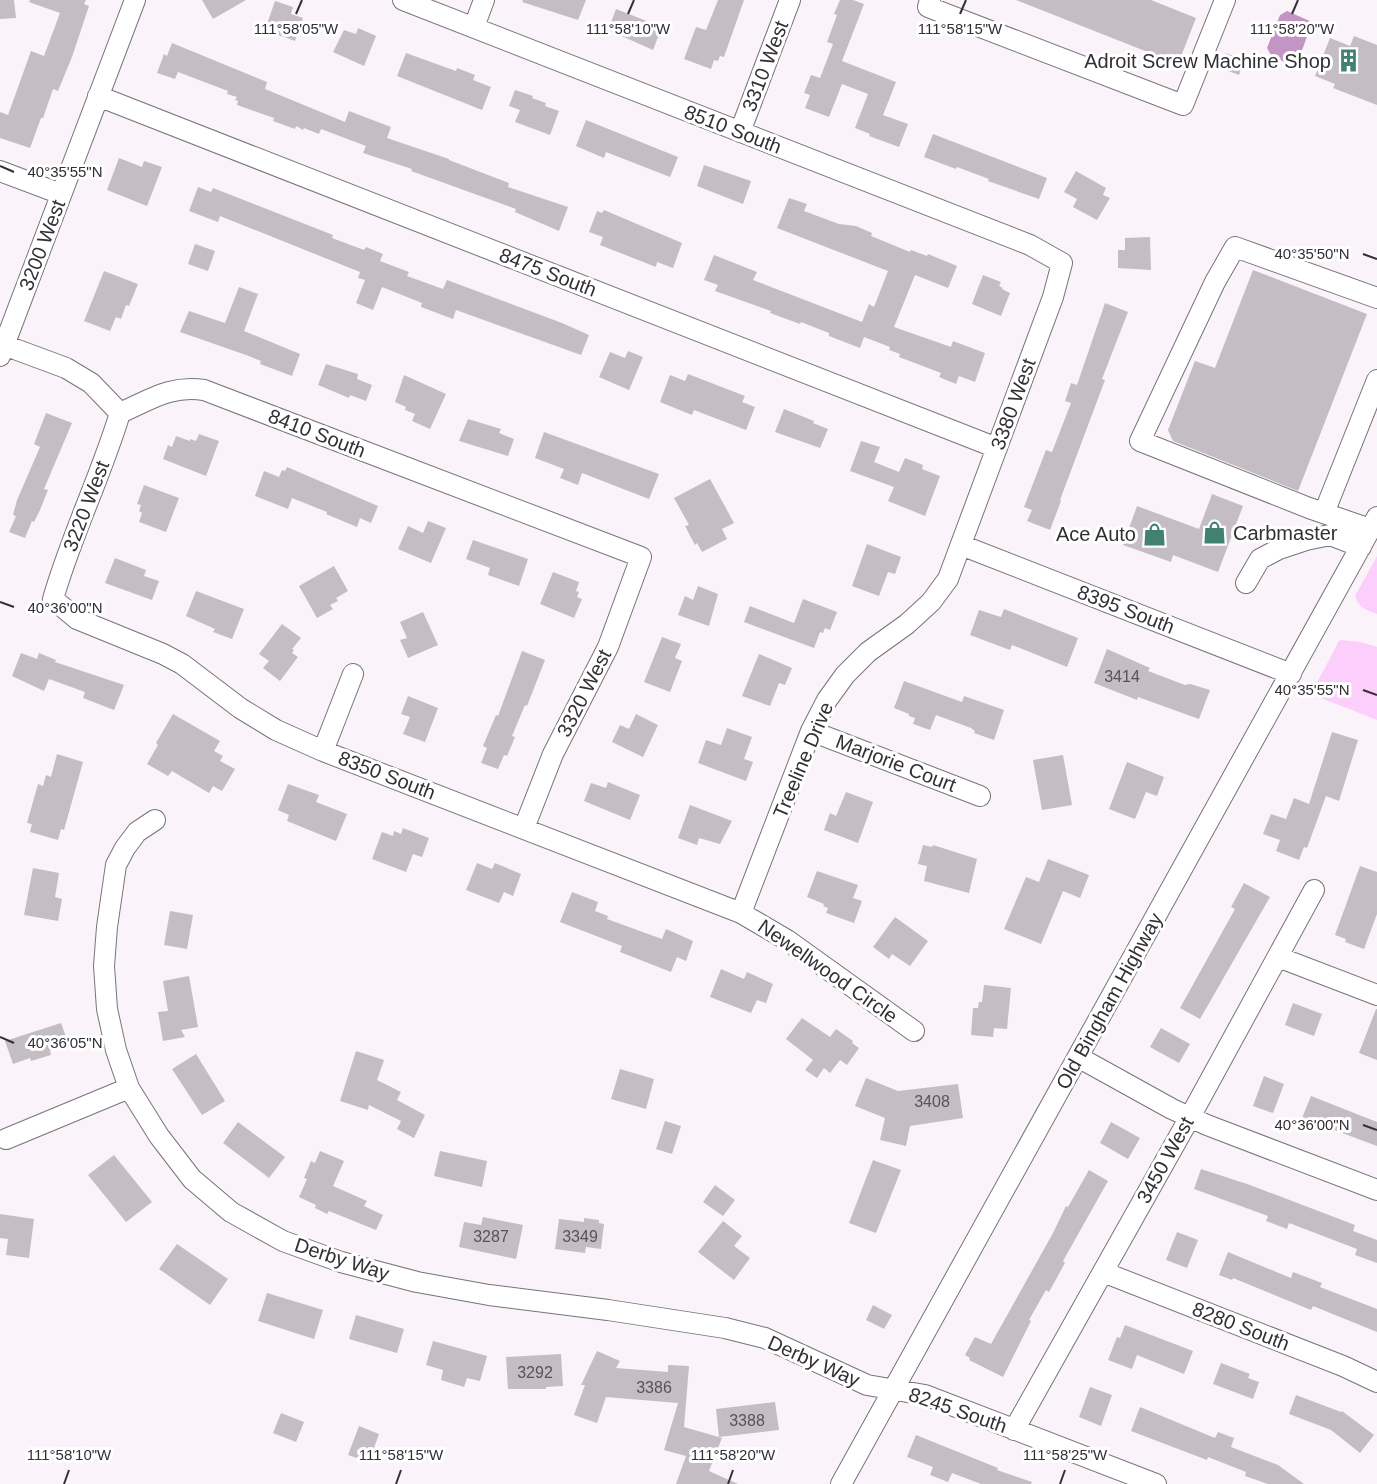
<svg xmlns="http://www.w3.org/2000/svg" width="1377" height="1484" font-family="Helvetica,sans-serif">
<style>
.green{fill:#fbcefb}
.water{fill:#c395c4}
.building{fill:#c4bec4}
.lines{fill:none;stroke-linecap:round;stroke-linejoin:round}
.minor-casing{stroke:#787378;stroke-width:22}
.minor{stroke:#fff;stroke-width:20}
.ticks{fill:none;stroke:#333033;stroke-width:2}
.labels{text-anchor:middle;stroke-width:6;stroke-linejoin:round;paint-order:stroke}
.number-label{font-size:16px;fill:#575457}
.poi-label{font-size:20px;fill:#333033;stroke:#fff;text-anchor:end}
.street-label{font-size:20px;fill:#333033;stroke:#fff}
.ticks-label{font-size:15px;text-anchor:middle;fill:#333033;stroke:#fff;stroke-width:6;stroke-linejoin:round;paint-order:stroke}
</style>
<rect width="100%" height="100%" fill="#faf4fa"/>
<!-- green -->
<path class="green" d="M1377,556V614C1366,610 1359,608 1355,596Z
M1342,640L1360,642L1377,647V720L1311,694L1339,641Z"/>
<!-- water -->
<path class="water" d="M1287,11L1312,22L1299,59L1293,65L1272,57L1267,48L1280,15Z"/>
<!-- building -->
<path class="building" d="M0,0H14L16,18L0,19Z
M30,0H86L84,4L89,6L72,57L58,91L53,89L43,118H41L30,148L0,138V112L8,115L31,51L44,56L60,13L29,2Z
M202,0H246L213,19Z
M523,0H586L578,20L522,2Z
M718,0H744L724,57L720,56L718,61L714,60L711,69L684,59L696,27L706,30Z
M840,0H853L864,4L842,61L896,82L883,115L908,124L899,147L869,136L870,134L855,128L868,94L842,84L829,117L805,108L810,95L804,93L811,75L820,78L833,44L827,42L837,15L834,14Z
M1016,0H1151L1196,18L1178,64Z
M275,1L293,7L291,14L303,18L295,41L265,30Z
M616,9L662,27L653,50L608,30Z
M358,28L376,36L364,66L333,52L344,30L356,34Z
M1354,36L1377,45V105L1333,88L1335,84L1315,76L1330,38L1350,46Z
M172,43L267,82L265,89L345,122L349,111L391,127L387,138L449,159V160L509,183L508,187L568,207L559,231L515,212L516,209L411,171L412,169L363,153L366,146L321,129L319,134L304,128L303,130L296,126L295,129L273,121L274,118L237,105L238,101L235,100L237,97L227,94L228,91L178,72L175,79L157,73L164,54L167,56Z
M406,53L456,71L457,68L475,75L473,80L491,87L482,110L397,76Z
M1226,53L1244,60L1239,75L1220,68Z
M515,90L533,96L532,98L546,103L545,106L559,111L550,135L515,122L520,110L509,106Z
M586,120L678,157L670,177L606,152L604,158L576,146Z
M933,134L1047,178L1039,199L988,181L989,179L957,167L956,169L924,157Z
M119,158L142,167L144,161L162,167L147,206L107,190Z
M704,165L751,181L743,204L697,186Z
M1076,171L1106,188L1103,195L1110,198L1097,220L1073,207L1077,199L1064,192Z
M198,187L211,192L213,188L333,235L332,238L364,250L366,247L383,254L380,261L409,272L407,276L443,289L447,280L562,323L589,335L581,355L456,310L453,319L421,307L422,303L382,287L373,310L356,303L365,280L358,278L360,272L220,216L218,222L189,211Z
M789,198L807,204L804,211L839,224L856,226L872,233L871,236L910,252L911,250L927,256L928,254L957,266L948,288L915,275L894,327L951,347L953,341L985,353L975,382L959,376L956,384L939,377L941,373L899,357L900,354L889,350L890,347L864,337L860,348L829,336V333L801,322L800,324L770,313L771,311L715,291L718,285L704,280L714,255L757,272L753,280L862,322L869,304L874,307L888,271L777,228Z
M604,210L682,243L673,268L657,262L656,267L600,245L603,237L589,232L597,211L602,213Z
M1150,237L1151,270L1118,268V250H1125V238Z
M195,244L215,251L208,271L188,264Z
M1253,270L1367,314L1298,491L1173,441L1168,430L1195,361L1215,368Z
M104,271L138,284L129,306L126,305L121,319L116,317L110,331L84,321Z
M983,275L1001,282L999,286L1003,288L1002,289L1010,293L1001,316L972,304Z
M239,287L258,294L244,331L300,354L292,376L260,364L261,361L246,355L180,332L189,311L225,323Z
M1105,303L1128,312L1102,379L1105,380L1060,500L1061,501L1050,530L1027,521L1032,510L1024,507L1046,450L1052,452L1071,403L1065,401L1071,383L1077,385Z
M628,351L643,357L629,390L599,377L610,352L625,358Z
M326,364L358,374L357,379L372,385L366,401L350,395L349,398L318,385Z
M688,374L745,396L742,402L755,407L746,430L694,410L692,415L660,402L670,375L685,381Z
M404,375L446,394L430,429L412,421L415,414L405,410L406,407L395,402Z
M784,409L814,421L813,423L828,429L820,448L775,432Z
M46,413L72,423L44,489L48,490L40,510L34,522L32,521L25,538L9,532L16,516L13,515L17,500L40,447L34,444Z
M468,419L501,429L499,433L514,439L508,456L459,441Z
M544,432L659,474L649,499L582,473L578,485L560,478L564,469L535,458Z
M199,434L219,441L206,476L163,459L168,445L172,447L176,436L190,441V439L196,441Z
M861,441L880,447L874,462L899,472L905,458L923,465L922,469L940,476L925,516L888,501L894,487L850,471Z
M287,467L378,506L371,523L360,518L357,527L326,514L327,512L292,498L288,509L255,496L264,471L279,477L282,470L285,471Z
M710,479L734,523L722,529L727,539L702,552L697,543L695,545L685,526L689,525L674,498Z
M144,485L179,498L166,532L139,522L142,513L139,511L141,505L137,504Z
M1212,494L1243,506L1218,572L1173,555L1171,562L1123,545L1137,506L1199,529Z
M428,521L446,528L431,563L398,549L408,526L423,533Z
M473,540L528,559L519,586L488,575L490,568L466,559Z
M867,544L901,557L895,574L888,572L879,596L852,586Z
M115,558L146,570L144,576L159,581L152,600L105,583Z
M334,566L348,591L336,598L338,601L330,605L333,609L317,618L299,586Z
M553,572L579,582L576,591L579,592L577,597L582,599L574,618L540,604Z
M698,586L718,594L709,626L678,615L685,596L693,600Z
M196,591L244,609L232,639L213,632L215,629L186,616Z
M803,599L837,612L830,630L825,628L823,633L820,632L814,648L744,622L750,606L794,623Z
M1004,609L1078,638L1067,667L1012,645L1010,650L970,635L979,610L1001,617Z
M423,612L438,645L408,658L400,640L407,638L400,622Z
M282,624L301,638L292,649L294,650L292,653L298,657L280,681L263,668L269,661L259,654Z
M662,637L681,644L675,658L682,661L670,692L644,682Z
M1107,649L1150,668L1148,671L1185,685L1190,684L1210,690L1199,719L1138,697L1137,700L1094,683Z
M522,651L545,660L527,706L525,705L512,736L515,737L507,756L504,755L498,769L481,763L487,748L483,746L496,715L498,716Z
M21,653L37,659L39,653L56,660L55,662L124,685L114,710L83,698L85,692L49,679L44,691L12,676Z
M759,654L792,668L785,685L779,683L770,706L742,696Z
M904,681L962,702L964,696L1004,710L994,740L974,733L975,731L971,728L936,715L930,730L913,724L915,718L909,716V714L894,708Z
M408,696L438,708L425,742L403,734L410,717L401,714Z
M173,714L220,741L214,751L223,756L220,761L235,769L222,791L213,786L209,793L172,771L168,776L147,764L158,745L156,743Z
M636,714L658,725L643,757L612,742L620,725L629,729Z
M727,728L752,737L744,759L753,762L746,781L698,763L706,740L721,745Z
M1332,732L1358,740L1339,801L1326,796L1307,848L1304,847L1299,860L1276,851L1280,840L1263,834L1271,814L1286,819L1294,798L1309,804Z
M57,754L83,762L64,830L61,829L58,840L30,832L32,824L27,823L38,784L43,786L46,775L51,777Z
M1063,755L1072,805L1042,810L1033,760Z
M1127,762L1164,777L1157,796L1146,792L1135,819L1109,809Z
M608,782L640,795L630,820L584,801L591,783L606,788Z
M288,784L319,795L316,802L347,814L336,841L287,821L289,815L278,810Z
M846,792L873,802L858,843L824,830L830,813L836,816Z
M690,805L732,821L720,844L699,838L697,845L678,838Z
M403,828L429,838L422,857L413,854L406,872L372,859L382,832L393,836L394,831L401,834Z
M923,845L932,847L933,845L977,859L969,893L924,881L927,866L918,864Z
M1048,859L1089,875L1080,898L1063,891L1041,944L1004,929L1026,877L1039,882Z
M477,863L492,869L495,863L521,874L513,896L504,892L499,903L466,890Z
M1360,866L1377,872V914L1364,949L1345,942L1346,939L1335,935Z
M33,868L59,873L55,897L62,899L58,921L24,915Z
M817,871L858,885L853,898L862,901L854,923L826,913L828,908L823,906L824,904L807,897Z
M1244,883L1270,897L1200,1019L1180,1008L1235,909L1231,907Z
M572,892L598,902L595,911L608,916L607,919L662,939L666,929L693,941L686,961L677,957L671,972L620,952L622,946L560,922Z
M170,911L193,915L187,949L164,945Z
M895,917L928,941L910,966L892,954L889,959L873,947Z
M721,969L744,979L747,972L773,984L766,1003L757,1000L751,1013L710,997Z
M189,976L198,1027L181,1030L185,1037L163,1041L158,1012L168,1011L163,981Z
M984,985L1011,988L1007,1029L994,1028L993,1037L971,1035L973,1008H978L979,1002H982Z
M1293,1003L1322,1014L1314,1036L1285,1025Z
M1376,1009H1377V1060L1359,1053Z
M802,1018L830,1037L836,1029L853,1041L852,1043L859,1048L847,1065L840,1060L830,1073L824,1068L817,1078L805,1070L813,1060L786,1039Z
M61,1023L69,1045L50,1051L51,1055L31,1061L30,1058L13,1064L5,1041Z
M1161,1028L1190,1044L1179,1063L1150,1047Z
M356,1051L384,1060L377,1080L401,1092L397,1100L425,1115L414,1138L397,1129L401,1121L369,1105L368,1110L340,1101Z
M196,1054L225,1101L202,1115L172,1069Z
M620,1069L654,1079L646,1109L611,1099Z
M1264,1076L1284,1084L1273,1113L1253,1106Z
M866,1078L898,1091L958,1084L963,1118L910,1126L906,1146L880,1140L885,1118L855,1106Z
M1311,1096L1377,1122V1146L1302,1118Z
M665,1121L681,1126L672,1154L656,1149Z
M238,1122L285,1157L269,1178L223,1143Z
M1111,1122L1140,1138L1128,1159L1100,1143Z
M320,1151L344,1161L333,1186L367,1201L364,1206L383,1215L376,1230L329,1211L327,1214L315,1208L316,1205L299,1197L307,1179L304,1178L311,1161L315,1163Z
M440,1151L487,1161L482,1187L434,1176Z
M114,1155L152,1202L126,1222L88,1175Z
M873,1160L901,1170L876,1233L849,1223Z
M1201,1169L1250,1185L1355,1225L1353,1231L1377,1240V1263L1355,1255L1357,1249L1289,1223L1287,1229L1266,1221L1268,1216L1194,1189Z
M1089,1170L1108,1181L1063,1261L1065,1263L1049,1292L1046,1290L1029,1320L1031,1321L1003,1377L969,1360L970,1358L965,1355L975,1337L991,1344L1053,1233L1066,1206L1068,1207Z
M715,1185L735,1200L723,1216L703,1202Z
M0,1214L34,1219L29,1258L6,1255L8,1239L0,1238Z
M483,1217L523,1225L516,1259L459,1247L464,1222L481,1225Z
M584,1218L599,1220V1223L604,1224L601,1249L586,1247L585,1253L555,1249L559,1219L584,1222Z
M723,1221L742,1236L734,1246L750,1258L734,1280L698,1252Z
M1177,1232L1198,1240L1187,1268L1166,1260Z
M177,1244L228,1279L210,1305L159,1269Z
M1228,1252L1291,1278L1293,1272L1322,1283L1320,1287L1377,1309V1332L1313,1306L1311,1310L1233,1278L1232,1280L1219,1275Z
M267,1293L323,1310L314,1339L258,1321Z
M873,1305L892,1315L884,1329L866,1320Z
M356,1315L404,1329L397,1353L349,1339Z
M1125,1325L1193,1351L1184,1374L1137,1355L1132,1369L1108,1360L1117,1337L1120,1338Z
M433,1341L487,1356L480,1381L467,1378L464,1387L441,1380L443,1370L426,1365Z
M597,1351L620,1361L616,1368L668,1372V1365L689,1366L684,1427L722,1438L709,1471L738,1484H676L686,1456L664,1450L678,1403L606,1397L597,1423L574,1415L585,1385H581Z
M561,1354L563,1386L546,1387V1389H508L506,1357Z
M1221,1363L1250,1374L1248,1378L1259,1382L1253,1399L1213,1384Z
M1090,1387L1112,1395L1101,1426L1079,1417Z
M1296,1395L1341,1412L1342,1411L1374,1435L1360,1453L1331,1430L1289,1414Z
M775,1402L779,1430L719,1437L716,1409Z
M1140,1407L1215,1438L1218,1432L1234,1438L1231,1447L1278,1465L1304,1484H1268L1245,1476L1246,1472L1208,1457L1207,1460L1131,1431Z
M281,1413L304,1422L296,1442L273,1433Z
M359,1426L379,1434L369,1462L348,1455Z
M916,1435L998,1468L997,1470L1032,1482L1031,1484H981L952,1473L948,1482L930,1475L933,1467L907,1457Z"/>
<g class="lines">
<defs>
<path id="minor" d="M403,0L1030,245L1062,263L1053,297L948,579L931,602L907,624L868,652L845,675L827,700L811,731L741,913
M930,0L928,7L1183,105L1225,0
M474,27L484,0
M98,96L997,448
M740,132L790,0
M0,171L61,194
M4,345L66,368L91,383L120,413C150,400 170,385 204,390L641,557L608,647L553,754L524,828
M0,356L135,0
M120,413C101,476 71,536 53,599L77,619L163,654L182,664L240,708L276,730L323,751L741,913L787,940L914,1031
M1324,513L1377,380
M1370,529L1309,508L1140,441L1215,282L1235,247L1377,298
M961,545L1291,674
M1246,583L1260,559L1279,549L1306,540L1330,535L1361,547
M811,731L980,796
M323,751L353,674
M155,820L137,832L125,848L116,865L107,927L104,966L107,1009L116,1050L129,1088L159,1136L192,1179L231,1212L283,1241L341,1262L417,1282L489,1295L608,1310L725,1328L765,1338L867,1385L925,1395L1156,1484
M1278,957L1377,995
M1078,1057L1172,1109L1207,1125L1377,1190
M6,1139L129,1088
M1103,1272L1343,1366L1377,1382
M1014,1430L1190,1117L1314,890
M841,1484L1377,517"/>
</defs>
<!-- minor casing -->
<use href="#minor" class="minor-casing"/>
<!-- minor -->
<use href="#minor" class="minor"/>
</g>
<!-- ticks -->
<path class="ticks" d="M296,14L302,0M628,14L634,0M960,14L966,0M1292,14L1298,0M0,166L14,172M1363,254L1377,259M0,602L14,607M1363,690L1377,695M0,1037L14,1043M1363,1125L1377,1130M64,1484L69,1470M396,1484L401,1470M728,1484L733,1470M1060,1484L1065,1470"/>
<!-- icons -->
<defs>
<symbol id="building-bare" viewBox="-9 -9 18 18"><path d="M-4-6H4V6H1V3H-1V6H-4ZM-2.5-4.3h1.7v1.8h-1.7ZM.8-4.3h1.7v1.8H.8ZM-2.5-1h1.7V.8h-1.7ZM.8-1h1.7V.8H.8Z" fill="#408172" stroke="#fff" stroke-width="2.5" paint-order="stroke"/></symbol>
<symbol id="shop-bare" viewBox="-9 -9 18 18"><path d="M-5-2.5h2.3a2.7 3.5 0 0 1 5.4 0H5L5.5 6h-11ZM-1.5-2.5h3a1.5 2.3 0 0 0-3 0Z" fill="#408172" stroke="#fff" stroke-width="2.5" paint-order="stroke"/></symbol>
</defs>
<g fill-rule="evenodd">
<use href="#building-bare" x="1332" y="44" width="33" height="33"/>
<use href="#shop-bare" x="1198" y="516" width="33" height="33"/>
<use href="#shop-bare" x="1138" y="518" width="33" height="33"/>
</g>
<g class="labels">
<!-- number labels -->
<g class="number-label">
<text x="1122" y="682">3414</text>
<text x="932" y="1107">3408</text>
<text x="491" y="1242">3287</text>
<text x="580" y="1242">3349</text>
<text x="535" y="1378">3292</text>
<text x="654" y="1393">3386</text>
<text x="747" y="1426">3388</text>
</g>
<!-- poi labels -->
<g class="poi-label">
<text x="1331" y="68">Adroit Screw Machine Shop</text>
<text x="1233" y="540" text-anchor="start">Carbmaster</text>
<text x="1136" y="541">Ace Auto</text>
</g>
<!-- street labels -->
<g class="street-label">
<text transform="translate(765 66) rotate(-69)" y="7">3310 West</text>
<text transform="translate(733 129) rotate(21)" y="7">8510 South</text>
<text transform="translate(42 245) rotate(-69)" y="7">3200 West</text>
<text transform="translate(548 272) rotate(21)" y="7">8475 South</text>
<text transform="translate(1013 404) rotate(-70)" y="7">3380 West</text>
<text transform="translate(317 433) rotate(21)" y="7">8410 South</text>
<text transform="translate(86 506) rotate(-69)" y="7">3220 West</text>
<text transform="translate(1126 609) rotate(21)" y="7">8395 South</text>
<text transform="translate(584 693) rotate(-63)" y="7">3320 West</text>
<text transform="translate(803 760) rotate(-67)" y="7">Treeline Drive</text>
<text transform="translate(896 763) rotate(21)" y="7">Marjorie Court</text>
<text transform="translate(387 775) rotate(21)" y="7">8350 South</text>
<text transform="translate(828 971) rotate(35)" y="7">Newellwood Circle</text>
<text transform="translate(1109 1001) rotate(-61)" y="7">Old Bingham Highway</text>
<text transform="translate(1165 1160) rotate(-61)" y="7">3450 West</text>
<text transform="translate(342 1259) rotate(18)" y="7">Derby Way</text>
<text transform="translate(1241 1326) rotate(21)" y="7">8280 South</text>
<text transform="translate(814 1361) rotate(24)" y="7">Derby Way</text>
<text transform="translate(958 1410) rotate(19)" y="7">8245 South</text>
</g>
</g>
<g class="ticks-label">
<text x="296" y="34">111°58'05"W</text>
<text x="628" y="34">111°58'10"W</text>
<text x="960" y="34">111°58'15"W</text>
<text x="1292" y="34">111°58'20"W</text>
<text x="65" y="177">40°35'55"N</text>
<text x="1312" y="259">40°35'50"N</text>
<text x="65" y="613">40°36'00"N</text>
<text x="1312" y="695">40°35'55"N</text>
<text x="65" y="1048">40°36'05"N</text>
<text x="1312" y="1130">40°36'00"N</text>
<text x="69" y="1460">111°58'10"W</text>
<text x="401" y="1460">111°58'15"W</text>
<text x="733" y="1460">111°58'20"W</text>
<text x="1065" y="1460">111°58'25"W</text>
</g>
</svg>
